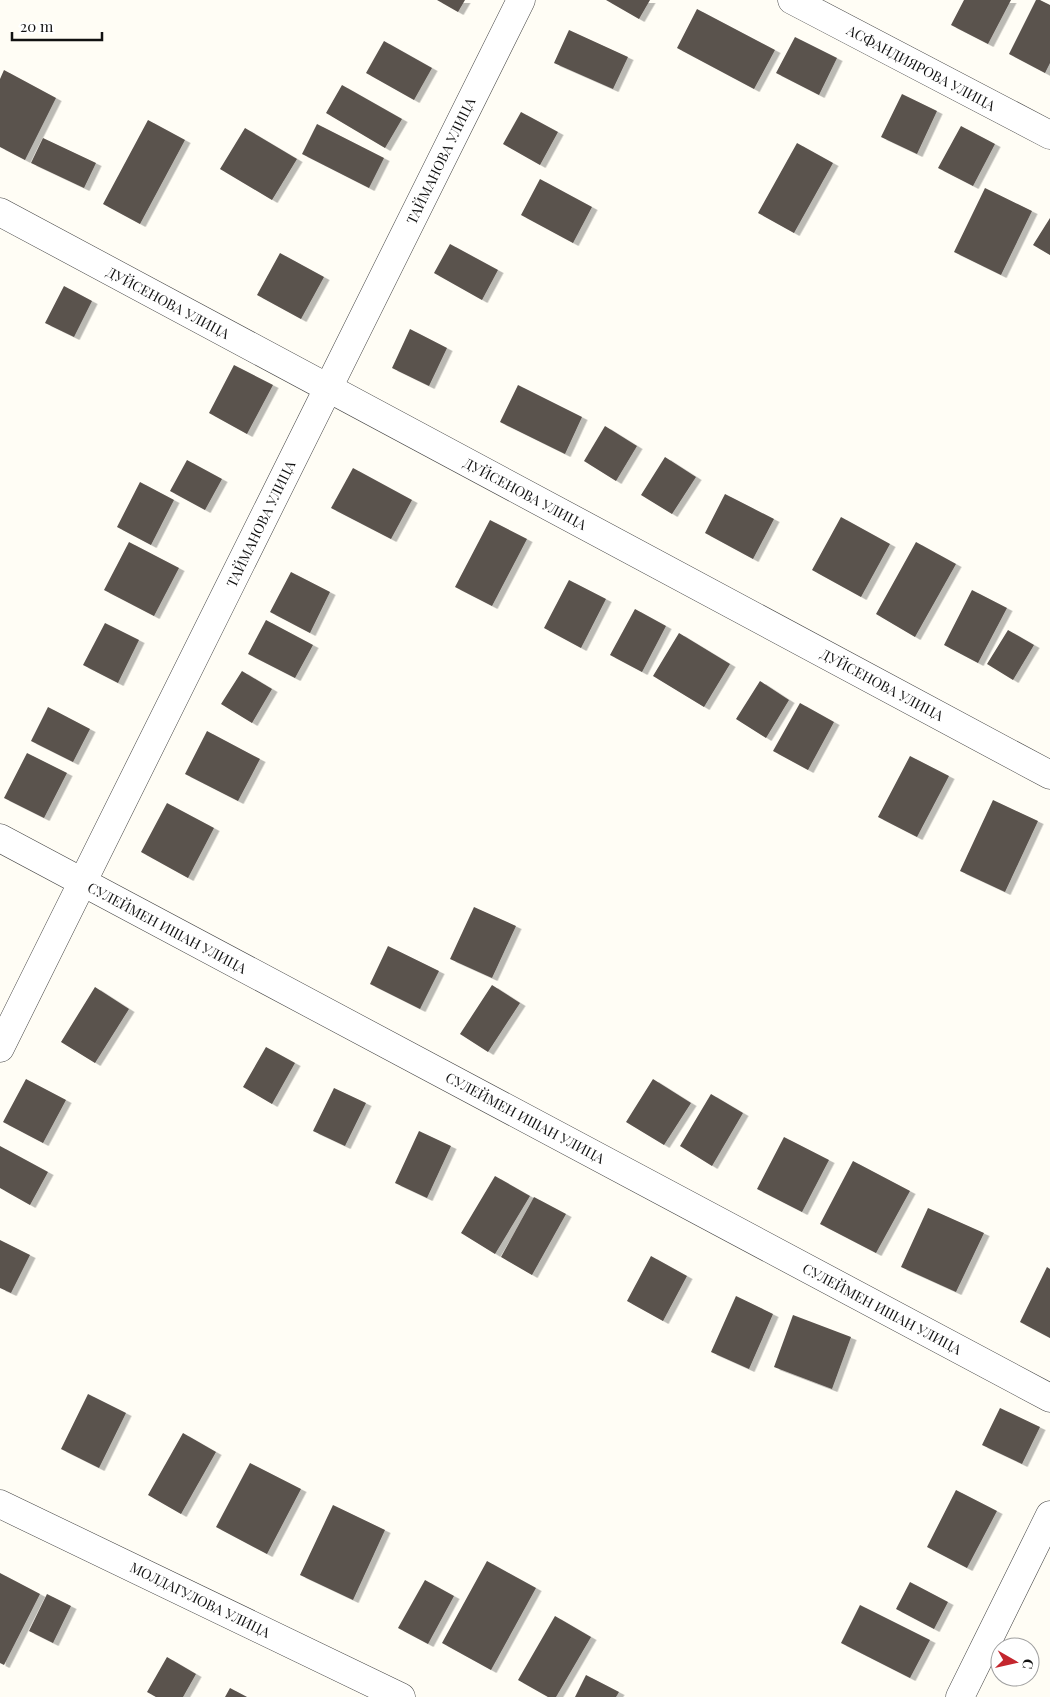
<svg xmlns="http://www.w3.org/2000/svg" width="1050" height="1697" font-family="'Playfair Display',serif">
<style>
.building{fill:#5a524d;filter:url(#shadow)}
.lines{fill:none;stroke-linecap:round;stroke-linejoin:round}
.street-casing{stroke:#444;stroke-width:29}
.street{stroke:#fff;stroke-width:28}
.labels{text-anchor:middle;stroke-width:5;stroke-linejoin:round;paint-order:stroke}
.street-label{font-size:14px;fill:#111;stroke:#fff}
</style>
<defs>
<filter id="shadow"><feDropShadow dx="5.5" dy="3" stdDeviation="0" flood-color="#0004"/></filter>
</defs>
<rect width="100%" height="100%" fill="#fffdf5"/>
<!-- building -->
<path class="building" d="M437,0H465L458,12Z
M606,0H650L639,19Z
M964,0H1011L988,44L951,25Z
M1036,0H1040L1050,5V63L1045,73L1009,54Z
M697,9L775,50L754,89L677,48Z
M569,30L628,57L613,89L554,63Z
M795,37L837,58L819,95L776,73Z
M384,41L432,68L414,100L366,73Z
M4,70L56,98L25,160L0,147V79Z
M342,85L402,119L385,148L326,113Z
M902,94L937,111L917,154L881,137Z
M521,112L558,132L540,165L503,144Z
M148,120L185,140L140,224L103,204Z
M317,124L384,158L369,188L302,154Z
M961,126L995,144L973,186L938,168Z
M245,128L297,159L272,200L220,169Z
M43,138L96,163L84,188L31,163Z
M797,143L833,163L794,233L758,213Z
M540,179L592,207L573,243L521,215Z
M985,188L1032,211L1001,275L954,252Z
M1050,218V255L1033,245Z
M450,244L498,270L482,300L434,273Z
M280,253L324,277L301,319L257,295Z
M64,286L92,301L74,337L45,323Z
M410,329L447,348L429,386L392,368Z
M234,365L273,385L247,434L209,413Z
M518,385L582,417L565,454L500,422Z
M605,426L637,446L616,481L584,461Z
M665,457L696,477L672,514L641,495Z
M187,460L222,479L205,510L170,491Z
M353,468L412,500L391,539L331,508Z
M140,482L174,500L151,545L117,527Z
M725,494L774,519L753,559L705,533Z
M841,517L890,544L861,597L812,570Z
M490,520L527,539L492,606L455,587Z
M129,542L179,568L154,616L104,590Z
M916,542L956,564L915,637L876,614Z
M291,572L330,592L310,633L270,612Z
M569,580L606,599L581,648L544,628Z
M972,590L1007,608L978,663L944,645Z
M635,609L666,626L642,672L610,655Z
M266,620L313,645L295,678L248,654Z
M105,623L139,640L118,683L83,665Z
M1008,630L1034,645L1013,680L987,664Z
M679,633L730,664L704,707L653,676Z
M242,671L272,689L252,723L221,704Z
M760,681L789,700L766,738L736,719Z
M800,703L834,722L808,770L773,751Z
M48,707L90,729L73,762L31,741Z
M207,731L260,759L238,801L185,774Z
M27,753L67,773L44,818L4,798Z
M910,756L949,776L917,837L878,817Z
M993,800L1038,821L1005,892L960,871Z
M167,803L214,828L188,878L141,852Z
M474,907L516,926L492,978L450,959Z
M388,946L439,971L420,1009L370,984Z
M492,985L520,1003L488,1052L460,1034Z
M95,987L129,1009L95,1063L61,1042Z
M266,1047L295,1063L272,1104L243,1087Z
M26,1079L66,1100L43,1143L3,1122Z
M653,1079L691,1103L664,1145L626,1122Z
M334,1088L366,1103L345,1146L313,1131Z
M711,1094L743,1113L712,1166L680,1146Z
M419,1131L451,1146L427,1198L395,1183Z
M784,1137L829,1160L802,1212L757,1189Z
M0,1146L48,1172L30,1205L0,1188Z
M853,1161L910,1191L876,1253L820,1224Z
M495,1176L530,1196L495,1254L461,1233Z
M534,1197L566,1214L532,1275L501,1257Z
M928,1208L984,1233L956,1292L901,1267Z
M0,1240L30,1255L11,1293L0,1288Z
M651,1256L687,1276L663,1321L627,1301Z
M1047,1267L1050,1269V1338L1020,1322Z
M736,1296L773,1314L749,1369L711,1352Z
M793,1315L851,1337L832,1389L774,1367Z
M88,1394L126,1413L99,1468L61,1449Z
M1000,1408L1040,1427L1022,1464L982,1445Z
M183,1433L216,1452L181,1514L148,1495Z
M250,1463L301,1489L267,1554L216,1527Z
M956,1490L997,1511L967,1568L927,1547Z
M333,1505L385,1530L353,1600L300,1575Z
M487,1561L536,1588L491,1670L442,1643Z
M0,1573L40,1594L4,1665L0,1663Z
M425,1580L454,1596L428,1644L398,1628Z
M910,1582L948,1602L934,1629L896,1609Z
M47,1594L71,1606L53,1643L29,1631Z
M860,1605L930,1640L910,1678L841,1643Z
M555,1616L591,1637L556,1697H548L518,1680Z
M167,1657L196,1674L183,1697H156L147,1692Z
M586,1675L619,1692L616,1697H575Z
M230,1688L247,1697H225Z"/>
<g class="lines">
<defs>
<path id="street" d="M792,0L1050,135
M0,212L1050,775
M0,838L1050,1398
M0,1048L521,0
M0,1504L401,1697
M960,1697L1050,1515"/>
</defs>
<!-- street casing -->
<use href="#street" class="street-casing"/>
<!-- street -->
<use href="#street" class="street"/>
</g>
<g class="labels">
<!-- street labels -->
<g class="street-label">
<text transform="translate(921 68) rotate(28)" y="5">АСФАНДИЯРОВА УЛИЦА</text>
<text transform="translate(441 161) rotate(-64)" y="5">ТАЙМАНОВА УЛИЦА</text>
<text transform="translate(168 303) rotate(28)" y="5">ДУЙСЕНОВА УЛИЦА</text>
<text transform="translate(525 494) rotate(28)" y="5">ДУЙСЕНОВА УЛИЦА</text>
<text transform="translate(261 524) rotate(-64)" y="5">ТАЙМАНОВА УЛИЦА</text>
<text transform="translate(882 685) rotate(28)" y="5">ДУЙСЕНОВА УЛИЦА</text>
<text transform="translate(167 928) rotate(28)" y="5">СУЛЕЙМЕН ИШАН УЛИЦА</text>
<text transform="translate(525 1118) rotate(28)" y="5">СУЛЕЙМЕН ИШАН УЛИЦА</text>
<text transform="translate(882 1309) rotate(28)" y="5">СУЛЕЙМЕН ИШАН УЛИЦА</text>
<text transform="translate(200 1600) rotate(26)" y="5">МОЛДАГУЛОВА УЛИЦА</text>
</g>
</g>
<!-- north arrow -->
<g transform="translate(1015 1662) rotate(99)"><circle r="24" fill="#ffffff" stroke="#a0a0a0"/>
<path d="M0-4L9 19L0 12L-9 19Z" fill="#c4262e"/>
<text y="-8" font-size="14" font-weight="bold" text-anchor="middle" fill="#111111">С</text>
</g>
<!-- scale -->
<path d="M12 32v8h90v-8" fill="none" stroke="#111111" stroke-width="2.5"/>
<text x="20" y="32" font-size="15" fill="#111111" stroke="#ffffff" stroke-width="4" paint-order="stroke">20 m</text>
</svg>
